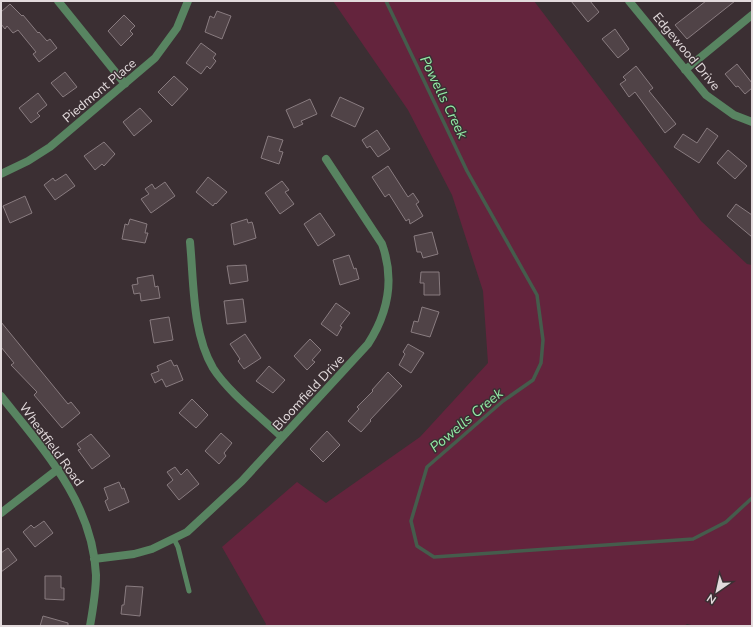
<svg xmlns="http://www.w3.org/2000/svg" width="753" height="627" font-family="'Nunito Sans',sans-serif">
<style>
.green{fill:#64243d}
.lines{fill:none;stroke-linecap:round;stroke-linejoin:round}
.stream{stroke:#455c4c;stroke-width:3.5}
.building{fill:#504347;stroke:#897c80}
.lane{stroke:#588461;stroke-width:5}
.street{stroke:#588461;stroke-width:8}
.labels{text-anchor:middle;stroke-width:3;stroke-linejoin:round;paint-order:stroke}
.street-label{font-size:13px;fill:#e2dadc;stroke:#3b2f33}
.water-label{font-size:14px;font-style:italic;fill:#94efa8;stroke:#3b2f33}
</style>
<rect width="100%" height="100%" fill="#3b2f33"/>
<!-- green -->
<path class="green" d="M333,1H534L701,221L747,264L752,265V626H695L687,624L684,626H265L266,624L222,547L297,482L326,503L420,437L488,363L483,291L452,195L408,110Z"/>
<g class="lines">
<!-- stream -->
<path class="stream" d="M386,1L467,171L537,295L543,340L541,363L533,380L503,401L427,467L411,521L417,546L434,557L693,539L726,522L752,498"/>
</g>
<!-- building -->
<path class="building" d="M571,1H590L599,12L588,22Z
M706,1H735L687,39L675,25Z
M10,4L22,16L23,15L38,33L39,32L47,41L50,39L57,48L39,62L33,54L36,52L18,30L13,33L7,26L5,29L1,24V12Z
M217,11L231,16L222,39L205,32L210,16L214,18Z
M124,15L135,26L130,31L133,34L121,46L108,31Z
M615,29L629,49L618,58L602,39Z
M201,43L216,54L213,58L216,61L210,69L207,66L201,74L186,63Z
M737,64L752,83V88L745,94L738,86L736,87L725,74Z
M636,66L653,88L649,91L676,124L665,133L635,92L629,97L620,84L626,80L623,77Z
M65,72L77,87L63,97L51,83Z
M174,76L188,89L172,106L158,92Z
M38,93L47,105L37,113L40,116L31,123L19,108Z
M340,97L364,108L355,127L331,116Z
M310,99L317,114L301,121L303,124L294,128L286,110Z
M140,108L152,121L134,136L123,122Z
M707,128L718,136L699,163L674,147L683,134L697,143Z
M377,130L390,149L378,157L370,146L367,148L362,140Z
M268,136L283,140L279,151L283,152L279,164L261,158Z
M104,142L115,154L104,166L102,164L95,170L84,156Z
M728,150L747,166L735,179L717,163Z
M388,166L408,197L413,193L419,202L416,204L423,216L410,224L409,219L406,221L389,194L385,197L372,177Z
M66,174L75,186L55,200L44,185L53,178L55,181Z
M208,177L227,192L216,204L215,203L213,206L196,192Z
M282,181L289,190L285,192L294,204L280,214L265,193Z
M165,182L175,196L151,213L141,199L149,194L145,189L152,184L155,189Z
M25,196L32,213L10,223L3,206Z
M736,204L752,215V237L727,216Z
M320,213L335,235L318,246L304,224Z
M130,219L147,224L145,233H148L145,243L122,239L125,224L128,225Z
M247,219L248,223L252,222L253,225L256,238L234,245L231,224Z
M432,232L438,254L423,258L421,252H417L414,236Z
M349,255L354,269L356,268L359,279L340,285L333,260Z
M246,265L248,281L230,284L227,266Z
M421,272H439L440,295H424V283H420Z
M153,275L155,287L158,286L160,298L141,301L140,293L134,294L132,285L138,284L137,278Z
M243,299L246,322L227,324L224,301Z
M336,303L350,313L340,326L342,327L337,336L321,324Z
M422,307L439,312L430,337L411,332L414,321L418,322Z
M169,317L173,340L154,343L150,320Z
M1,322L68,404L71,402L80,413L62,428L34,395L37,392L11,365L14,363L1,347Z
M245,334L261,358L244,369L238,361L240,359L230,344Z
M310,339L321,350L312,360L315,362L307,370L294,356Z
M408,344L424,353L411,373L399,365L405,354L403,352Z
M171,360L174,366L177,365L183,380L166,387L162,379L155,383L151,374L159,371L157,366Z
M269,366L285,380L273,393L256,381Z
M388,372L402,386L370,420L371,421L361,432L348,421L359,409L357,407L373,391L372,390Z
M192,399L208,415L196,428L179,413Z
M327,431L340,445L323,462L310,449Z
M221,433L232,443L224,453L226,456L219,464L205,451Z
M91,434L110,456L92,469L78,450L81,449L77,444Z
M175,467L181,475L187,469L199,484L179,500L167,485L173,480L167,472Z
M119,482L122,489L124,488L129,502L109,511L105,501L108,499L104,488Z
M44,521L53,533L35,547L23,532L31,525L34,528Z
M8,548L17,560L1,572V553Z
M45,576H61V588H64V600L45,599Z
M126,586L143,587L140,616L121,614L122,605H124Z
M43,616L68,623V626H40Z"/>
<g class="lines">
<!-- lane -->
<path class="lane" d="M174,539L178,547L189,591"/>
<!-- street -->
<path class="street" d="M58,1L125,84
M629,1L706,95L734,115L752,122
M685,70L752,15
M1,174L28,161L50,147L155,58L177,28L188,1
M190,242C194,283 192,332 213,368C228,392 261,417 282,437
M1,396C43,449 93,503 96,575C96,592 93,609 90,626
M1,513L58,469
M94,559L134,554L152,549L187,532L242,481L368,344C388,313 395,280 382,244L326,159"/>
</g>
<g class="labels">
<!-- street labels -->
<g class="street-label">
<text transform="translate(687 51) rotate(50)" y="5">Edgewood Drive</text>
<text transform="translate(99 90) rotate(-40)" y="5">Piedmont Place</text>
<text transform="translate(308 392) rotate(-47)" y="5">Bloomfield Drive</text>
<text transform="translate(52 444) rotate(54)" y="5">Wheatfield Road</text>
</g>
<!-- water labels -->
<g class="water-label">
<text transform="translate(444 97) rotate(64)" y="5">Powells Creek</text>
<text transform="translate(466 420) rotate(-40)" y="5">Powells Creek</text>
</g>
</g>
<!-- border -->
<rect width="753" height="627" fill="none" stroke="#e2dadc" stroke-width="4"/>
<!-- north arrow -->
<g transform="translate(717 591) rotate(214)" stroke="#3b2f33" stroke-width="3" paint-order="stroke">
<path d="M0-3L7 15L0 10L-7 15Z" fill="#e2dadc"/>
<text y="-6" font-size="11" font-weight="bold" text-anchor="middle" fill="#e2dadc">N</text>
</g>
</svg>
